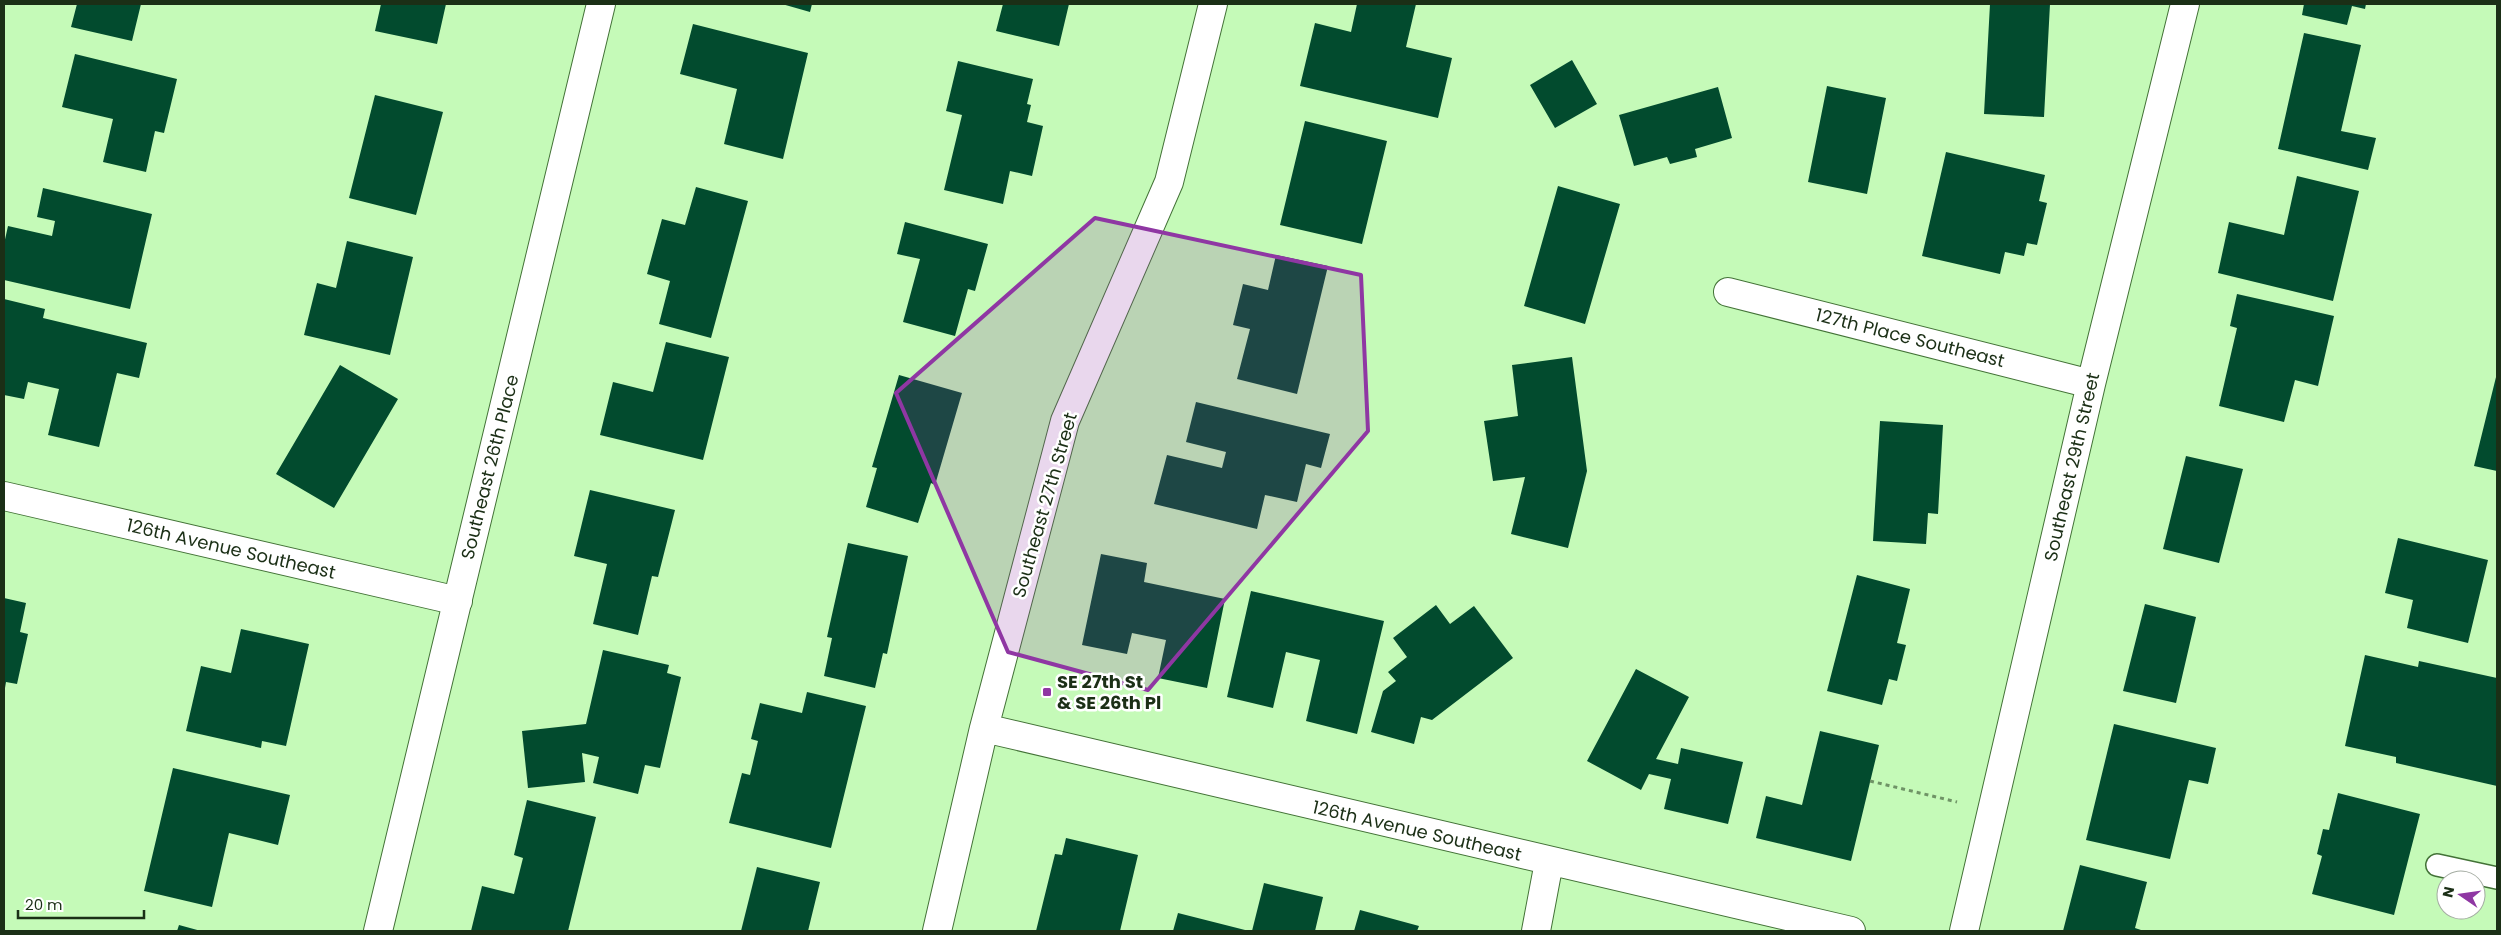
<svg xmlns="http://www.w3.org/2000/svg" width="2501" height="935" font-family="Poppins,sans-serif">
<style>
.building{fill:#024b2e}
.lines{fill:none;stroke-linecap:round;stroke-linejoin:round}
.lane-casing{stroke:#437237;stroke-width:24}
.street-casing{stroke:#437237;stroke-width:30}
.path{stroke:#6f9366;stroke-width:3;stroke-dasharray:4 4;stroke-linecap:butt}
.lane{stroke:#fff;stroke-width:21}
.street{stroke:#fff;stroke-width:28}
.marked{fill:#8f37a3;fill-opacity:0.2;stroke:#8f37a3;stroke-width:4;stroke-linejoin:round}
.poi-dot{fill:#8f37a3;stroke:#fff;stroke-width:2}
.labels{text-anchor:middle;stroke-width:5;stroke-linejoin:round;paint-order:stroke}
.street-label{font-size:18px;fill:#1b2f16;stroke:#fff}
.poi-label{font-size:18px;font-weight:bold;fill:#1b2f16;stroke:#fff;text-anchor:start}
</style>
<rect width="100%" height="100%" fill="#c5fab8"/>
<!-- building -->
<path class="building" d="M77,4H141L132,41L71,27Z
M381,4H446L437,44L375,31Z
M782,4H812L810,12Z
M1003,4H1069L1059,46L996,31Z
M1357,4H1416L1406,47L1452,58L1438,118L1300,86L1315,23L1351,32Z
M1990,4H2050L2044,117L1984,114Z
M2304,4H2366L2365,9L2352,6L2347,25L2302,15Z
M693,24L808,53L783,159L724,144L737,89L680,74Z
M2304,33L2361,45L2341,131L2376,138L2368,170L2278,149Z
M75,54L177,79L164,133L155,131L146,172L103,162L113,119L62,107Z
M1572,60L1597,104L1555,128L1530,85Z
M958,61L1033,79L1027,104L1031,105L1027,122L1043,126L1032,176L1010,171L1003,204L944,190L962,115L946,111Z
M1827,86L1886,98L1867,194L1808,182Z
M1718,87L1732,138L1695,149L1697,157L1670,164L1667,157L1634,166L1619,115Z
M375,95L443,112L416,215L349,198Z
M1305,121L1387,141L1362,244L1280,225Z
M1946,152L2045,175L2039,201L2047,203L2037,245L2027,243L2024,256L2005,252L2000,274L1922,256Z
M2297,176L2359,191L2333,301L2218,273L2229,222L2284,235Z
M1558,186L1620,204L1585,324L1524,306Z
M696,187L748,201L711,338L659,324L670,281L647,274L662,219L685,225Z
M43,188L152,214L130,309L4,280V244L8,226L52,236L55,221L37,217Z
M905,222L988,244L975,291L968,289L955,336L903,322L920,259L897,254Z
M347,241L413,257L390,355L304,335L317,283L336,288Z
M1276,255L1328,266L1297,394L1237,379L1250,329L1233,325L1243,284L1268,290Z
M2237,294L2334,316L2318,386L2295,380L2284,422L2219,406L2237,328L2230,326Z
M4,299L45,309L43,318L147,343L139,378L117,373L99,447L48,435L59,389L28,382L24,399L4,395Z
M666,342L729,357L703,460L600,435L613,382L653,392Z
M1572,357L1587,471L1568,548L1511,534L1525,477L1493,481L1484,421L1518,416L1512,365Z
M340,365L398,399L334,508L276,474Z
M2497,373V471L2474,466Z
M899,375L962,393L935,485L931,483L918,523L866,507L877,468L872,467Z
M1196,402L1330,434L1321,468L1306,464L1297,502L1265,495L1257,529L1154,504L1167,455L1222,468L1226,452L1186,442Z
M1880,421L1943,425L1938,514L1928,513L1926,544L1873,541Z
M2186,456L2243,469L2219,563L2163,549Z
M590,490L675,510L658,577L652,576L638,635L593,624L607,564L574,556Z
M2398,538L2488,560L2468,643L2407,628L2413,600L2385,593Z
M848,543L908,556L887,654L883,653L875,688L824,676L832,638L827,637Z
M1101,554L1147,563L1144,582L1225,599L1207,688L1158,678L1166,640L1132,633L1127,654L1082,645Z
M1857,575L1910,589L1897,643L1906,645L1897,681L1889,679L1882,705L1827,691Z
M1251,591L1384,621L1357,734L1306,721L1320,660L1286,652L1273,708L1227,697Z
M4,598L26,603L20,632L28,634L17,684L6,682L5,688Z
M2145,604L2196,617L2176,703L2123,691Z
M1436,605L1450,624L1474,606L1513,658L1432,720L1421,717L1414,744L1371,732L1383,691L1396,681L1388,672L1407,657L1393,638Z
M241,629L309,644L286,746L262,741L261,748L186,731L201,666L231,673Z
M603,650L669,665L667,673L681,677L660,768L645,765L638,794L593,783L599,757L582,753L585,782L528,788L522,731L586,724Z
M2365,655L2418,667L2419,661L2497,678V786L2396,763V757L2345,746Z
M1636,669L1689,697L1656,759L1678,764L1681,748L1743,762L1728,824L1664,809L1671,779L1649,774L1641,790L1587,761Z
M807,692L866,706L831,848L729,823L742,773L750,775L758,741L751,739L760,703L802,713Z
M2114,724L2216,748L2208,784L2189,780L2170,859L2086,840Z
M1820,731L1879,745L1851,861L1756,838L1766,796L1802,805Z
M173,768L290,795L278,845L229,833L212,907L144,891Z
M2338,793L2420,814L2394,915L2312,894L2322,856L2317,854L2323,829L2329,830Z
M527,800L596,817L568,931H471L482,886L514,894L523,858L514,855Z
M1066,838L1138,855L1120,931H1036L1055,854L1062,855Z
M2080,865L2147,882L2135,928L2144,931H2063Z
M757,867L820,882L808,931H741Z
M1264,883L1323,897L1315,931H1252Z
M1360,910L1419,926L1417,931H1354Z
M1178,913L1249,931H1173Z
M179,925L201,931H177Z"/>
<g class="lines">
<defs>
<path id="lane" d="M2437,865L2497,878"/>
<path id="street" d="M1728,292L2091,384
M4,496L458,601
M984,728L1851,931
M378,931L601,4
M937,931L984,728L1065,421L1169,182L1213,4
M1536,931L1549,862
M1964,931L2091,384L2185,4"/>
</defs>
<!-- lane casing -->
<use href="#lane" class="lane-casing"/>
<!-- street casing -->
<use href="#street" class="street-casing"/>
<!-- path -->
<path class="path" d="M1870,781L1957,802"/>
<!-- lane -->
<use href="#lane" class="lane"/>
<!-- street -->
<use href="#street" class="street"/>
</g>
<!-- marked area -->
<path class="marked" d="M1095,218L1361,275L1368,431L1148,690L1008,652L896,393Z"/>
<!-- markers -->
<rect class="poi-dot" x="1042" y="687" width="10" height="10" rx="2.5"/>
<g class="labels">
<!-- street labels -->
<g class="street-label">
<text transform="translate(1910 338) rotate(14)" y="6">127th Place Southeast</text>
<text transform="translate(490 467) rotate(-76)" y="6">Southeast 26th Place</text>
<text transform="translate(2072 467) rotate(-77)" y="6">Southeast 29th Street</text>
<text transform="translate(1045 505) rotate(-74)" y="6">Southeast 27th Street</text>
<text transform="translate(231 549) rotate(13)" y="6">126th Avenue Southeast</text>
<text transform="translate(1417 831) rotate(13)" y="6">126th Avenue Southeast</text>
</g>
<!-- poi labels -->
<g class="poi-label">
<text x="1057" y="688">SE 27th St<tspan x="1057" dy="21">&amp; SE 26th Pl</tspan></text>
</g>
</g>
<!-- border -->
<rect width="2501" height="935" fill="none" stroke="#1b2f16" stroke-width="10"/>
<!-- north arrow -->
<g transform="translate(2461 895) rotate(283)"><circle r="24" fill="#ffffff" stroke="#a4aca2"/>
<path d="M0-4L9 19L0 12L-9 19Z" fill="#8f37a3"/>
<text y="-8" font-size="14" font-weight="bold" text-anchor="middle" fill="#1b2f16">N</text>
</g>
<!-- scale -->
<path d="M18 910v8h126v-8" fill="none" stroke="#1b2f16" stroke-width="2.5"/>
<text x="25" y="910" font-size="15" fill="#1b2f16" stroke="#ffffff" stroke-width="4" paint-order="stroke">20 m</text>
</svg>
